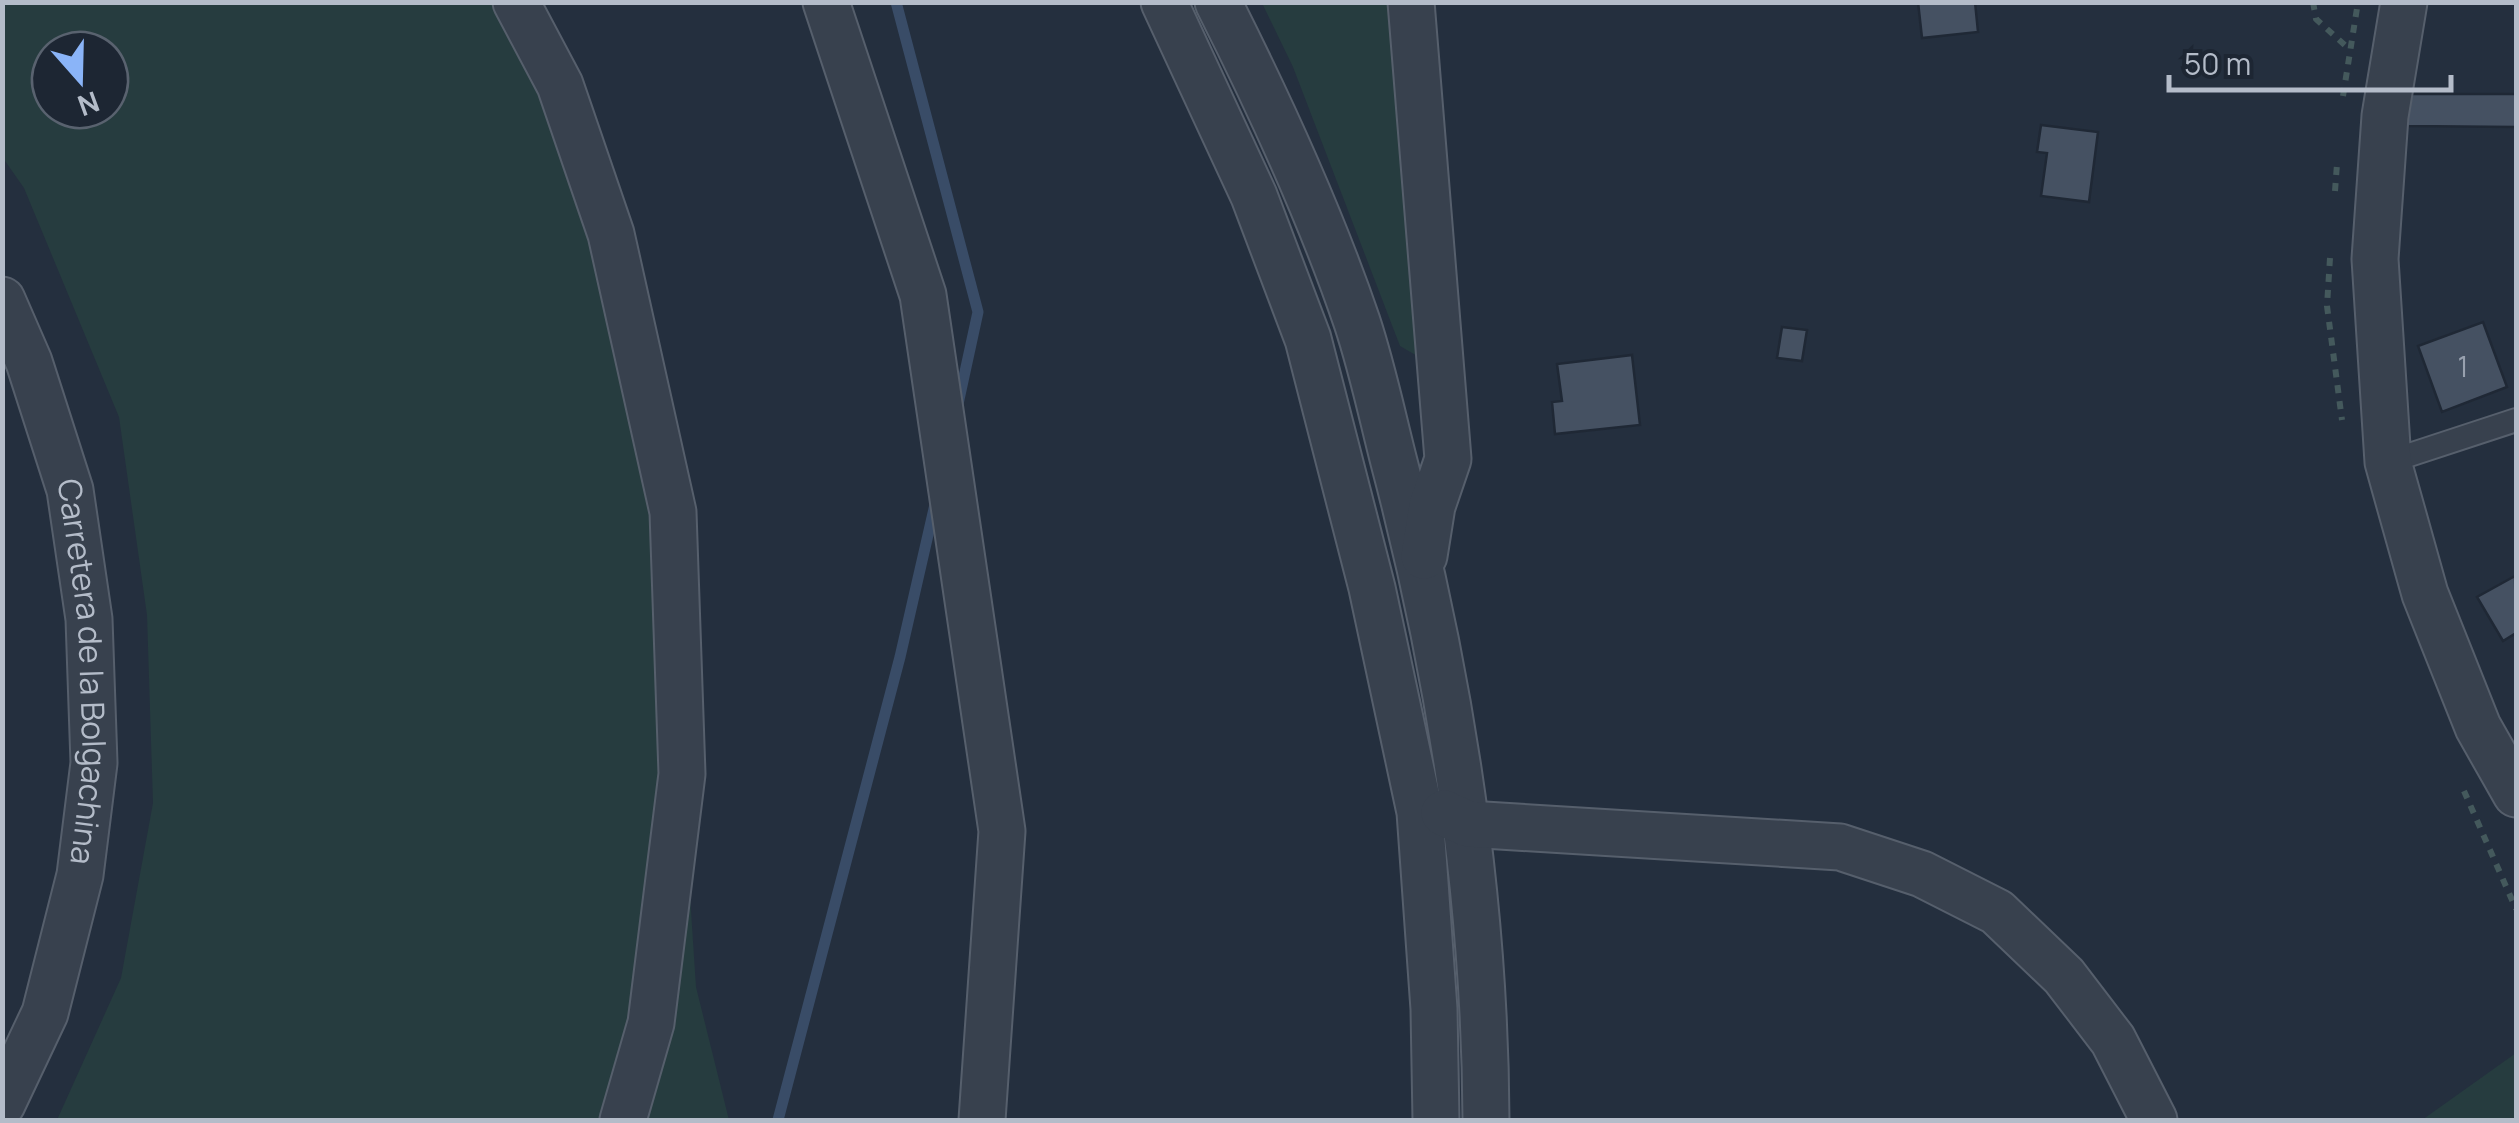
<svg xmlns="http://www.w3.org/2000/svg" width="2519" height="1123" font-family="Manrope,sans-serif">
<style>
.green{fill:#263c3f;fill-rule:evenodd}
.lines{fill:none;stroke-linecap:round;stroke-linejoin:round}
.stream{stroke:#394c67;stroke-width:11}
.building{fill:#455162;stroke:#1f2835;stroke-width:2.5}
.lane-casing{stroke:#565f6c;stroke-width:26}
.street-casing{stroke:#565f6c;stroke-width:49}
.path{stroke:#44595c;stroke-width:6;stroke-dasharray:8 8;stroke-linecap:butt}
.lane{stroke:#38414e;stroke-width:22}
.street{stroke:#38414e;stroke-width:45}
.labels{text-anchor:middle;stroke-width:8;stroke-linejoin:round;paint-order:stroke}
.number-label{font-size:28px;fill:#98a1af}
.street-label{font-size:32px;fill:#b4bcc9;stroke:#1d2633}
</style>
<rect width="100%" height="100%" fill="#242f3e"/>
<!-- green -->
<path class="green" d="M2,3H516L560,85L673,512L682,774L696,987L729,1120H57L121,978L153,803L147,615L119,417L24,188L3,158ZM50,50H110V110H50Z
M1262,3H1397L1419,357L1400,346L1293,67Z
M2516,1053V1120H2422Z"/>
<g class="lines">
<!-- stream -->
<path class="stream" d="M896,2L978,312L958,404
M778,1120L900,657L936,500"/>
</g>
<!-- building -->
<path class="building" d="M1918,2H1975L1978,32L1922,38Z
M2407,94H2516V127L2407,126Z
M2041,125L2098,132L2089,202L2041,196L2047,153L2037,152Z
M2483,322L2507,387L2442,412L2418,346Z
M1782,327L1807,330L1802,361L1777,358Z
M1632,355L1640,425L1555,434L1552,402L1562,401L1557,364Z
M2515,576L2516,633L2503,641L2477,597Z"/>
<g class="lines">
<defs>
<path id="lane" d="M2388,462L2516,420"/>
<g id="street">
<path d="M516,2L560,85L611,234L673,512L682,774L651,1023L623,1120"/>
<path d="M826,2L923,295L1002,831L982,1120"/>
<path d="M1164,2L1254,196L1308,339L1372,588L1420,812L1434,1009L1436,1120"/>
<path d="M1218,2C1270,105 1320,213 1357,322C1372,367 1382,415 1394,462C1451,678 1485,897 1486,1120"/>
<path d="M1411,2L1448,459L1432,506L1424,556"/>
<path d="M2404,2L2385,116L2375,259L2388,462L2425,594L2478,727L2516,794"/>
<path id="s1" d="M2,300L29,362L70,490L89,619L94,763L80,875L45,1013L2,1104"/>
<path d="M1444,813L1468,824L1840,847L1922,874L1997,912L2064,976L2113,1040L2154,1120"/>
</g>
</defs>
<!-- lane casing -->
<use href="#lane" class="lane-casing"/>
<!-- street casing -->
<use href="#street" class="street-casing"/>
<!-- path -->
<path class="path" d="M2313,2L2316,19L2348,48
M2343,96L2358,2
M2335,191L2337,164
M2330,258L2327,306L2342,420
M2464,791L2516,909"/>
<!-- lane -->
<use href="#lane" class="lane"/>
<!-- street -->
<use href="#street" class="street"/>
</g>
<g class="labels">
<!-- number labels -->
<g class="number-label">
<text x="2463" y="377">1</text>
</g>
<!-- street labels -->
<g class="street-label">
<text dy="11" stroke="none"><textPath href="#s1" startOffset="385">Carretera de la Bolgachina</textPath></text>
</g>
</g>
<!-- border -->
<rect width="2519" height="1123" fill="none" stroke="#b4bcc9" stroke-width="10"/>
<!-- north arrow -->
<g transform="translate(80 80) rotate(160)"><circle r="48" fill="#1d2633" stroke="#59626f" stroke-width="2.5"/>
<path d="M0-8L18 38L0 25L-18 38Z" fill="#8ab4f8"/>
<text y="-15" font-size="28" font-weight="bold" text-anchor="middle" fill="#b4bcc9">N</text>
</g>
<!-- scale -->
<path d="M2169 75v15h282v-15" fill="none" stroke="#b4bcc9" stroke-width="5"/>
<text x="2184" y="75" font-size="30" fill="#b4bcc9" stroke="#1d2633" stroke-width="8" paint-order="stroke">50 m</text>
</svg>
